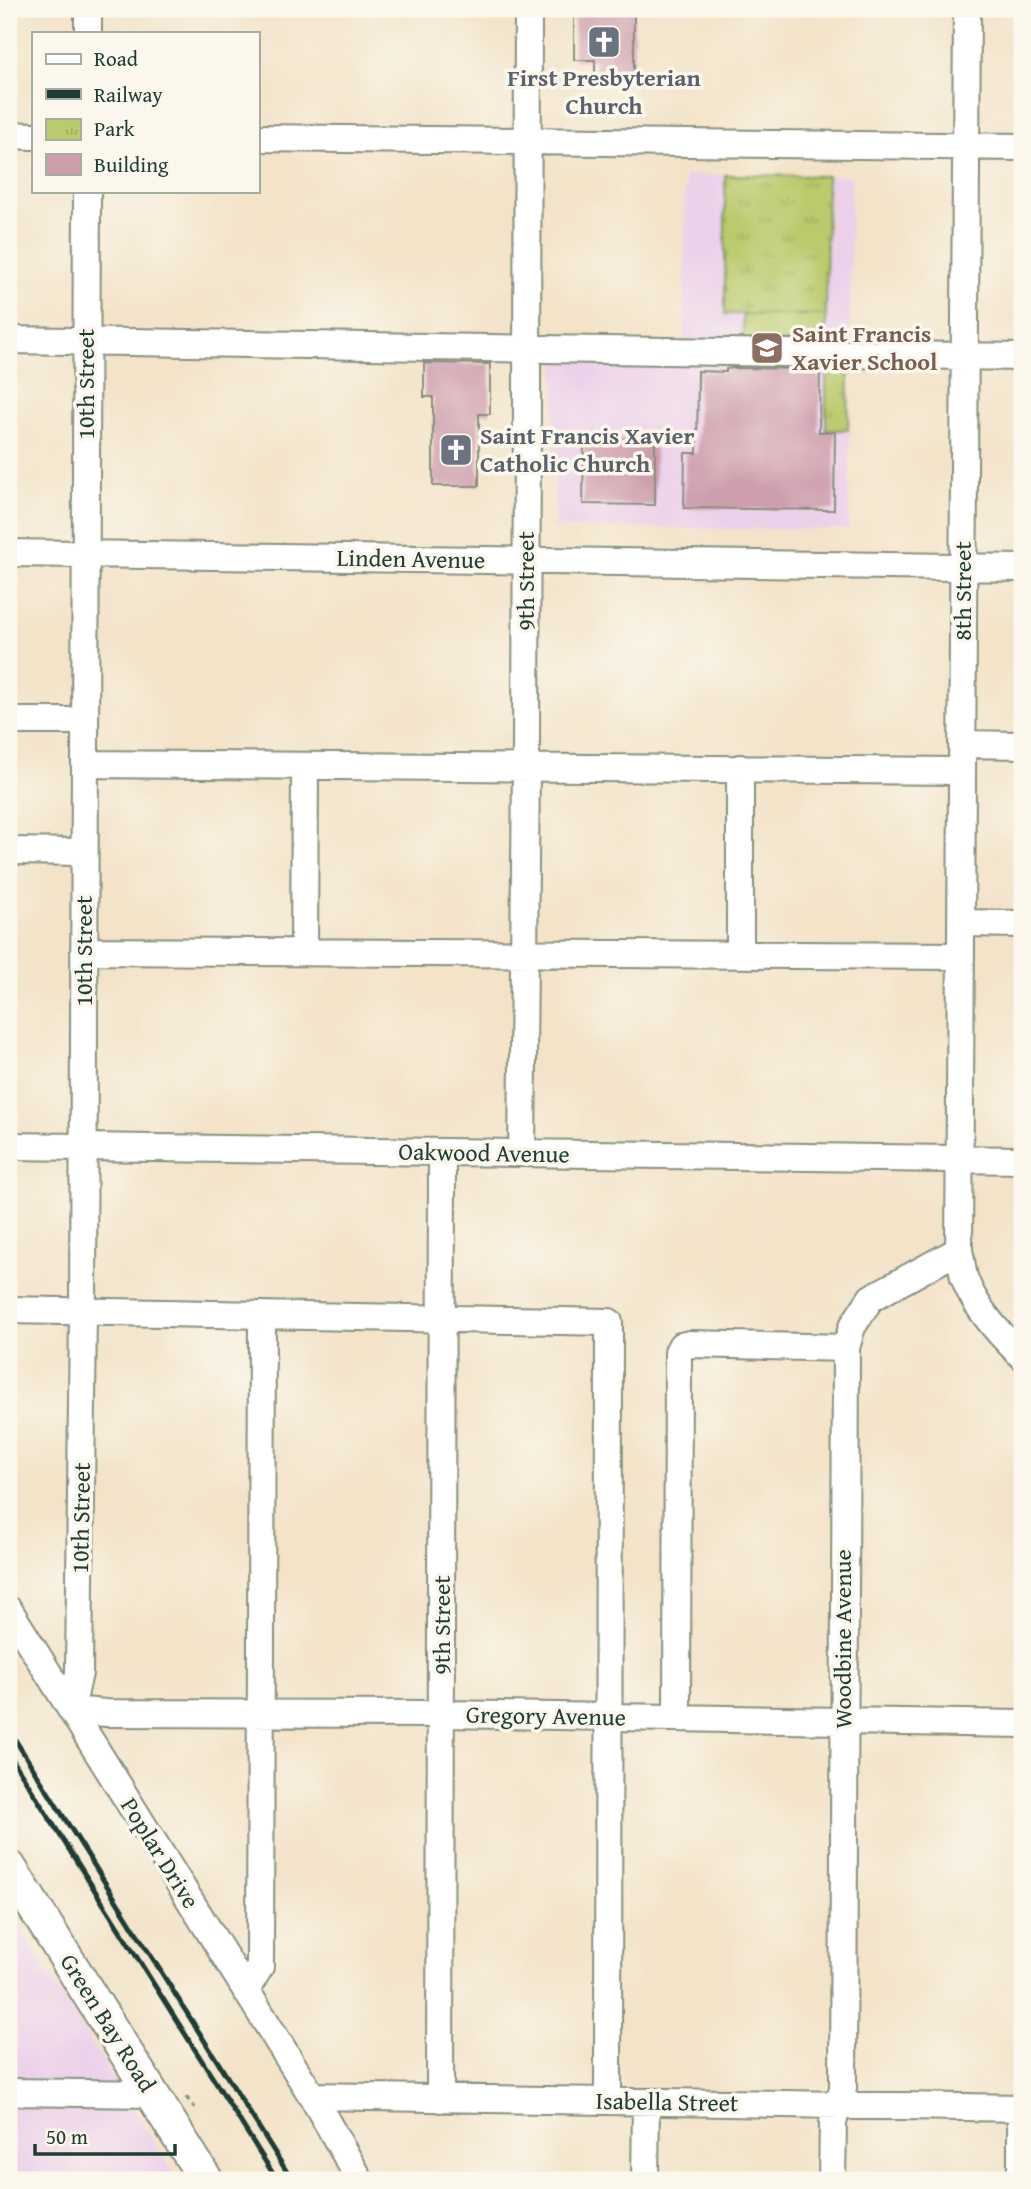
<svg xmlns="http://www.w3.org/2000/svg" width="1031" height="2189" font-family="'Gentium Book Plus',serif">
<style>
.built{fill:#ecd1ea}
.grass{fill:#baca6c;stroke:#6c8450;stroke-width:2}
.park{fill:url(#park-tufts);stroke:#6c8450;stroke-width:2}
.building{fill:#ce9ead}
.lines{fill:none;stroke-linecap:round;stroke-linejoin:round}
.minor-casing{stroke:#89907e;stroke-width:30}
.major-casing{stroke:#89907e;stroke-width:37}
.path{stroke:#89907e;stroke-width:3.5;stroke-dasharray:5 5;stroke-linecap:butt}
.minor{stroke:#fff;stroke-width:26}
.major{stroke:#fff;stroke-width:33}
.rail{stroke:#1f3d34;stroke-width:5}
.labels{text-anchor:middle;stroke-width:7;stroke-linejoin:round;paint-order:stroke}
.worship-label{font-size:24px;font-weight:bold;fill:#5b616d;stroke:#fbf7ec}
.education-label{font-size:24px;font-weight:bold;fill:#785e54;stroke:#fbf7ec;text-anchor:start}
.street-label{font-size:24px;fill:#1f3d34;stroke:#fbf7ec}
</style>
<defs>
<pattern id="park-tufts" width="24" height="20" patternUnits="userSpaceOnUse" patternTransform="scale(1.75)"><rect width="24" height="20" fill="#baca6c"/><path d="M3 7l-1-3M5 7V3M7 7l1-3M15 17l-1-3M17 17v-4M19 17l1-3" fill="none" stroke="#9fae5e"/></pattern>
</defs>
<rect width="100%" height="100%" fill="#fbf7ec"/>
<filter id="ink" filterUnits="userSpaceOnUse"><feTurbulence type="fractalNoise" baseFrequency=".0143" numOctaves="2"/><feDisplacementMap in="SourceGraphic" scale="14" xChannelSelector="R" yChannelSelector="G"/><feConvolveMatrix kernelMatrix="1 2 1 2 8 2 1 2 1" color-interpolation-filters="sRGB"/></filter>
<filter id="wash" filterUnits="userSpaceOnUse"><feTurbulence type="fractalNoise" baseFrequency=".00686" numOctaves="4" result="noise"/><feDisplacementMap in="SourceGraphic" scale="28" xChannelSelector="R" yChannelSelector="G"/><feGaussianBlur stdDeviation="1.57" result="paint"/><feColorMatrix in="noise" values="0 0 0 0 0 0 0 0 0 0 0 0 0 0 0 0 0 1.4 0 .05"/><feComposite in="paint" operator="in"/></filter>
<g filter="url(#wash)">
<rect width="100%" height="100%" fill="#f3e3c8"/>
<!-- built -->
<path class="built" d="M685,175L851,176L849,529L554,528L555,356H684Z
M9,1911L178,2180H9Z"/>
<!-- grass -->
<path class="grass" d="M743,314L826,315V343L743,342Z"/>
<!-- park -->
<path class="park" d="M725,175L827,176L826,315L725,314Z
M826,368H849L848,430H826Z"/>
<g id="blocks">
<!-- building -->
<path class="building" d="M574,9H634V84H595V60H574Z
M424,363L490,364V414H479V486H433V397H424Z
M734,368L820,369L819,432H835L834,510L684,508L685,453H697L698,371L726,372V369Z
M584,440H655V505L583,504Z"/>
</g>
</g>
<g filter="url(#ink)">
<use href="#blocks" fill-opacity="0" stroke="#89907e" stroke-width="2"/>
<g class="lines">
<defs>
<path id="minor" d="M967,9L959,1250C961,1259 962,1268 964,1277C974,1307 1000,1335 1022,1356
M88,33V9
M9,135L33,136
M257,138L1022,147
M87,191L83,1311L79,1673L71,1710L106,1713L442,1714L1022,1724
M9,340L1022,357
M9,553L1022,568
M9,721H85
M962,744L1022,745
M85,764L962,771
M740,768V955
M9,851L84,852
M962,923L1022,924
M84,951L961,956
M304,952L305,766
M9,1146L1022,1160
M522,1153L526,767L528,9
M9,1310L609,1322L608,2101
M9,1610L312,2096L360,2180
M677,1718L678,1352L681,1346L690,1344L846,1348
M246,1990L260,1967L262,1315
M9,2092L152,2094
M312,2096L1022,2108
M440,2099L442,1152
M645,2180L646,2102
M832,2180L833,2123L843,2088L846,1348L852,1327L871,1298L959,1250
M1021,2180V2108"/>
<path id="major" d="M9,1867L206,2180"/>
</defs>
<!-- minor casing -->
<use href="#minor" class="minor-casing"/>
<!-- major casing -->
<use href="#major" class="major-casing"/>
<!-- path -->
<path class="path" d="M186,2097L195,2108"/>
<!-- minor -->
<use href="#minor" class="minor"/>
<!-- major -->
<use href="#major" class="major"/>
<!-- rail -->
<path class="rail" d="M9,1730L292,2180
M9,1754L277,2180"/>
</g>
</g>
<!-- icons -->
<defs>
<symbol id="church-square" viewBox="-11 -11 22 22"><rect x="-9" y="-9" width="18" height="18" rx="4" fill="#6b7280" stroke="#fbf7ec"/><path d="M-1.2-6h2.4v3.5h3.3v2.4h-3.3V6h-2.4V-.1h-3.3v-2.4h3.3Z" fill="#fff"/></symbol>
<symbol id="school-square" viewBox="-11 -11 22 22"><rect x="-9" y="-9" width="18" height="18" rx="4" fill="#8d6e63" stroke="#fbf7ec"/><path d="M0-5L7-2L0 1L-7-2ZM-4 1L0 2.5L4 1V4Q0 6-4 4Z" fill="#fff"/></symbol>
</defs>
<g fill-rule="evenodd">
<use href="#church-square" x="585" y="23" width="38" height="38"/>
<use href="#school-square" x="748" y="329" width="38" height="38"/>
<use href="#church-square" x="437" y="431" width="38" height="38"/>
</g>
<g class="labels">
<!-- worship labels -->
<g class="worship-label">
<text x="604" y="86">First Presbyterian<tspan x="604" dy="28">Church</tspan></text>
<text x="480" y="444" text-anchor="start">Saint Francis Xavier<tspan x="480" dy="28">Catholic Church</tspan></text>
</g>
<!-- education labels -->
<g class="education-label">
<text x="792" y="342">Saint Francis<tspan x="792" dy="28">Xavier School</tspan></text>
</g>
<!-- street labels -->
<g class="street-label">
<text transform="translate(86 384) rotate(-90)" y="8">10th Street</text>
<text transform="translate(411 559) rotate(1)" y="8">Linden Avenue</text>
<text transform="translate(526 581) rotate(-90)" y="8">9th Street</text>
<text transform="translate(963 591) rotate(-90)" y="8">8th Street</text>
<text transform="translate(84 951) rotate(-90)" y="8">10th Street</text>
<text transform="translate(484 1153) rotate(1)" y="8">Oakwood Avenue</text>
<text transform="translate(81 1518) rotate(-89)" y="8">10th Street</text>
<text transform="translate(442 1625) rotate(-90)" y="8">9th Street</text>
<text transform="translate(843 1639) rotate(-90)" y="8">Woodbine Avenue</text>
<text transform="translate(546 1716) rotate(1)" y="8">Gregory Avenue</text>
<text transform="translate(160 1853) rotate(58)" y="8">Poplar Drive</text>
<text transform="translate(108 2023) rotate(58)" y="8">Green Bay Road</text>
<text transform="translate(667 2102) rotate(1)" y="8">Isabella Street</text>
</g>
</g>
<!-- margin -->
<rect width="1031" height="2189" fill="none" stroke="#fbf7ec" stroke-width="35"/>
<!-- legend -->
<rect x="32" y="32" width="228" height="161" fill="#fbf7ec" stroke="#a3ada2" stroke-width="2"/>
<rect x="46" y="54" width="35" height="10" fill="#ffffff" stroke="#a3ada2" stroke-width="2"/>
<text x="94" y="66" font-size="21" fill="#1f3d34">Road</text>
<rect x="46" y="89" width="35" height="10" fill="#1f3d34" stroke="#a3ada2" stroke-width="2"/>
<text x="94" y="102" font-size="21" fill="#1f3d34">Railway</text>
<rect x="46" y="119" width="35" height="21" fill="url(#park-tufts)" stroke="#a3ada2" stroke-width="2"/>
<text x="94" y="136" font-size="21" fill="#1f3d34">Park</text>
<rect x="46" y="154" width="35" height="21" fill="#ce9ead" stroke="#a3ada2" stroke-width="2"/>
<text x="94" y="172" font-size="21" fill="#1f3d34">Building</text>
<!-- scale -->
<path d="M35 2144v10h140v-10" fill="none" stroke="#1f3d34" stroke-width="3.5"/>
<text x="46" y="2144" font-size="21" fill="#1f3d34" stroke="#fbf7ec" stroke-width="5" paint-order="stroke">50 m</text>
</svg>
